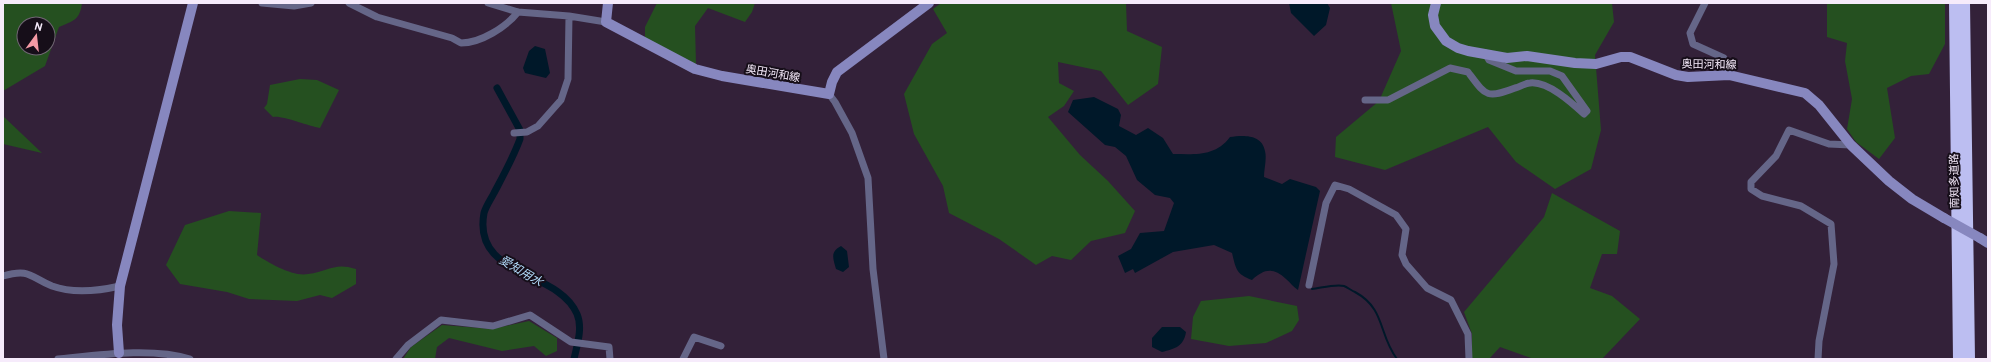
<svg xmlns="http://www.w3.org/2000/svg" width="1991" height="362" font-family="Overpass,'Noto Sans JP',sans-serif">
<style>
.green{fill:#255020;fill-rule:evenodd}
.water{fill:#001829}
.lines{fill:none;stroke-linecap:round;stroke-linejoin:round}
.stream{stroke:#001829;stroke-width:2}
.canal{stroke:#001829;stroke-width:7}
.street{stroke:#656688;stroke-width:7}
.secondary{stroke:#8787bf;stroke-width:10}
.highway{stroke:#bcbef1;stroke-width:12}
.secondary-bridge{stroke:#8787bf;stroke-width:10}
.labels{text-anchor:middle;stroke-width:4;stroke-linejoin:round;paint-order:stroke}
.street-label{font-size:11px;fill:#f6ebfb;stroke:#160e19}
.water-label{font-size:12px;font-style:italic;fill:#b1daf9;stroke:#160e19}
</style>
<rect width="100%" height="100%" fill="#332139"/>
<!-- green -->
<path class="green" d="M3,3H82C80,20 73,21 59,27L45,66L3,91ZM24,24H48V48H24Z
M657,3H755L752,12L745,22L708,8L695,26L696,64L645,38V27Z
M941,3H1126L1127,31L1162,47L1158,84L1128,105L1101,71L1058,62L1059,83L1074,91L1064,106L1048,117L1080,155L1108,181L1135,211L1125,233L1091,241L1071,260L1052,256L1036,265L999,239L949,213L943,186L914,134L904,94L932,44L947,33L933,9Z
M1391,3H1612L1614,22L1595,55L1601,130L1591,169L1555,189L1516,162L1488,127L1385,170L1335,157L1336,137L1379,101L1401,51Z
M1827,3H1945V44L1929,74L1911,76L1887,88L1895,138L1879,159L1856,142L1847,129L1852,99L1845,61L1847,43L1827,37Z
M300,79L317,80L339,90L320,128C308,126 282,115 273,117L264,108L267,104L270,85Z
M3,116L42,153L3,144Z
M1552,193L1620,231L1617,254H1602L1590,288L1612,296L1640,319L1602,359H1534L1500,347L1489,359H1472V334L1464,312L1544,217Z
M229,211L261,213L257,255C269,263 293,277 308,274C329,271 335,262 356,269V284L332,298L320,295L297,301L249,299L227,292L180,284L166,265L185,225Z
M1249,296L1297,306L1299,320L1292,331L1266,343L1229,346L1191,339L1193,317L1201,301Z
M529,321L557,338V351L546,356L534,346L502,351L449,338L437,347L435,359H403L411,347L442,325L492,329Z"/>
<!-- water -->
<path class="water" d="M1289,3H1327L1330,8L1326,25L1314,36L1291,13Z
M535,46L545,49L550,73L546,78L525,73L523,68L529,51Z
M1094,97L1118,109L1121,115L1119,126L1136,135L1148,128L1163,138L1173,154C1195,154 1215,157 1230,137C1243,135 1262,134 1265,151C1267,159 1264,169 1264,177L1282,184L1290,179L1316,187L1320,191L1298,290C1293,287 1291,283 1286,279C1273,267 1264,269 1252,280C1236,274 1236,269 1232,253L1214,245L1173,252L1135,273L1133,269L1125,273L1118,256L1131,249L1140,233L1164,231L1174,203L1170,198L1155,195L1137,180L1126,156L1115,147L1105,145L1068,112L1073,100Z
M841,246L847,251L849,267L843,272L836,269C833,258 830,252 841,246Z
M1162,327H1180L1186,332C1184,346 1175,349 1162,352L1152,347V338Z"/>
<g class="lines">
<!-- stream -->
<path class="stream" d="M1312,289C1321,288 1335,284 1344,286C1347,287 1352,291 1355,292C1386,309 1378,334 1397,359"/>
<!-- canal -->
<path class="canal" d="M497,88L520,130V139C513,158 503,176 494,193C491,199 486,206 484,213C472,278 558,269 577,314C583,328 577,345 574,359"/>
<!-- street -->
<path class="street" d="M262,3L294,6L311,3
M349,3L377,17L452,38L461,43C481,43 506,27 518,12
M488,3L518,12L569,16L606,22
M1705,3L1690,33L1693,44L1724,58L1729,75
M829,94L835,102L852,133L868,178L873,269L884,359
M1365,100H1388L1450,68L1468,72C1486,96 1486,99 1515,88C1520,87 1525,83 1530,83C1548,81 1572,103 1584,114L1587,111L1562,76L1550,71H1516L1489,60L1485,53
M514,133L527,132L538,126L561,100L568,79L569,16
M3,276C30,268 30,277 52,286C74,294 98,291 120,286
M1309,285L1326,203L1335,185L1349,189L1396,215L1406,229L1402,255L1406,264L1427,288L1451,300L1468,334L1469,359
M58,359C98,355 152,347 190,359
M396,359L408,345L441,320L493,326L530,315L571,342L609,347L610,359
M683,359L694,337L721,346
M1818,359L1819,341L1834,264L1831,224L1801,206L1762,196L1751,189V182L1776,156L1789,130L1829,144L1851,145"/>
<!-- secondary -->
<path class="secondary" d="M608,3L606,22L695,69L722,76L829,94L832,82L837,72L929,3
M1436,3L1433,15L1435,26L1446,41L1458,48L1468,51L1507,58L1527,56L1575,63L1596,64L1621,57H1630L1676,75L1688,77L1729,75L1805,93L1819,105L1851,145L1889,181L1912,199L1944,218
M1980,238L1988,243
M119,353L117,325L120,286L193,3"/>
<!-- highway -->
<path class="highway" d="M1955,3L1959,359
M1964,3L1969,359"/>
<!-- secondary-bridge -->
<path class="secondary-bridge" d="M1944,218L1980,238"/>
</g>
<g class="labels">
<!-- street labels -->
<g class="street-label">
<text transform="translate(1709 64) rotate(1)" y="4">奥田河和線</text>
<text transform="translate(773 73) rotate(10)" y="4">奥田河和線</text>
<text transform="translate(1954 181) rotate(-91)" y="4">南知多道路</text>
</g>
<!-- water labels -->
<g class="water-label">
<text transform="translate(521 271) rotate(31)" y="4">愛知用水</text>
</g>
</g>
<!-- border -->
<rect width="1991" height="362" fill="none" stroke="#f6ebfb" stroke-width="8"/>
<!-- north arrow -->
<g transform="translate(36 36) rotate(15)"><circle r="19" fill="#160e19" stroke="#706673"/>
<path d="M0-3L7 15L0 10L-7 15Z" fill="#f49aa5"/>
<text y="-6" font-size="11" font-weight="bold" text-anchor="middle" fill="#f6ebfb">N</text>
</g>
</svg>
